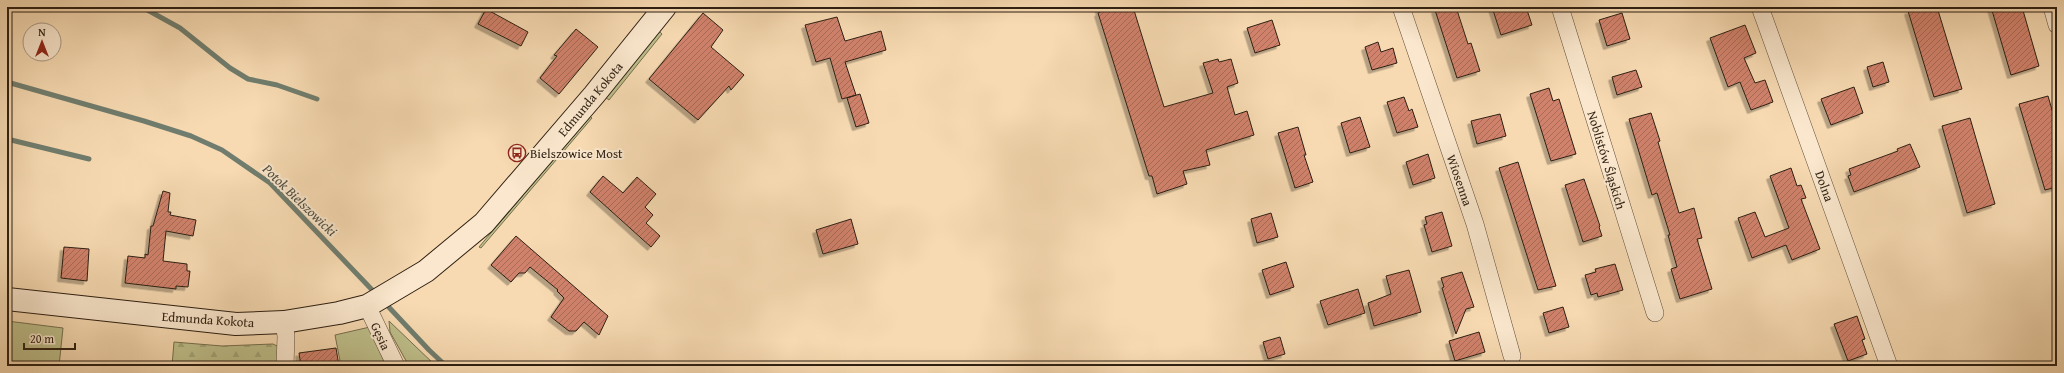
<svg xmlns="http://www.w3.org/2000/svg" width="2064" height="373" font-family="'Gentium Book Plus',serif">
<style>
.green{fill:#bebf8b;stroke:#766f4e}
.forest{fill:url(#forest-firs);stroke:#766f4e}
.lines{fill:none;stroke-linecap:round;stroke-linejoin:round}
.stream{stroke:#707d6e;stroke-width:5}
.building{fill:url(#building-hatch);stroke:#2d1f12;filter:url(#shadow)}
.street-casing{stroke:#604e3a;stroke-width:18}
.secondary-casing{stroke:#2d1f12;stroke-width:24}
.street{stroke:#fae7cd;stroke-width:17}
.secondary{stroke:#fae7cd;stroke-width:22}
.labels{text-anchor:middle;stroke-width:4;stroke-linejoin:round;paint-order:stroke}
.street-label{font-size:13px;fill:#2d1f12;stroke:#fae7cd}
.poi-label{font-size:13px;fill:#2d1f12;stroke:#fae7cd;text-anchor:start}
.water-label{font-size:14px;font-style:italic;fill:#4f4e40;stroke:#fae7cd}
</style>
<defs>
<pattern id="forest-firs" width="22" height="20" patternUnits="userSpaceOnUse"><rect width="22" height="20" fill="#bebf8b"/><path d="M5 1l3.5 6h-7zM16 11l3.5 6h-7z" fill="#a4a477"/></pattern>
<pattern id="building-hatch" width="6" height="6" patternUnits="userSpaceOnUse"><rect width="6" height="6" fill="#d1826c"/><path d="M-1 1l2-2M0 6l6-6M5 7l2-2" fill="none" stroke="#aa6a57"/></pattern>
<filter id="shadow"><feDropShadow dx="-3.5" dy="3.5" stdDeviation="0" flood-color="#0004"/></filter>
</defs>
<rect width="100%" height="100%" fill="#f7dab2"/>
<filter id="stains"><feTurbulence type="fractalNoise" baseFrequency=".005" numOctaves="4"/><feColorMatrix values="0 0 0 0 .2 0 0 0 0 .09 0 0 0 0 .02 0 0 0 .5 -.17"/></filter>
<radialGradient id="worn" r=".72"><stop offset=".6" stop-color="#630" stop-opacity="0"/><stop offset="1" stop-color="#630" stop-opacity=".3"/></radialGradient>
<!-- green -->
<path class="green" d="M659,31L662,34L609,100L605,97Z
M590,116L592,118L481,248L479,247Z
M7,321L63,328L59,366H7Z
M389,321L436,366H409L390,332Z
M370,327L386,366H341L335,335Z"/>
<!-- forest -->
<path class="forest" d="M174,342L222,346L273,344L279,347V366H172Z"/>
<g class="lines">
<!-- stream -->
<path class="stream" d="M142,7L180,28L230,68L248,79L277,85L317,99
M7,82L144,121L191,136L222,150L270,183L377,295
M7,139L89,159
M384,302L429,350L446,366"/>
</g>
<!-- building -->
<path class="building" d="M1098,7H1133L1164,107L1213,93L1203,63L1218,59L1219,62L1231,59L1238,83L1227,87L1235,115L1247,111L1254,135L1206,150L1210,165L1183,171L1187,184L1157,194L1152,176H1149L1098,13L1100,12Z
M1446,7H1456L1468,44L1471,43L1480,71L1457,78L1435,10Z
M1492,7H1526L1532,25L1501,35Z
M1922,7H1937L1962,89L1934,97L1908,11Z
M1991,7H2022L2039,66L2011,75Z
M486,9L528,32L521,46L478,24Z
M703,13L723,30L711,47L744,75L731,90L729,86L698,120L649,79Z
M1622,13L1630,39L1607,46L1599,20Z
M837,17L845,41L881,31L886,50L845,62L856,95L842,99L830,58L816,62L805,25Z
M1272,20L1280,45L1255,53L1247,28Z
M1745,25L1756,53L1744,58L1755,83L1765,80L1773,102L1751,110L1740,82L1728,87L1710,38Z
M576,29L598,47L559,94L540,78L557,56L554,55Z
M1378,42L1381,52L1393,48L1397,63L1372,70L1365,47Z
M1883,62L1889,82L1873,87L1867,67Z
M1636,70L1642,87L1617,95L1612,77Z
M1854,87L1863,113L1831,125L1821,99Z
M1549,88L1553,101L1559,99L1576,154L1551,161L1530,94Z
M860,94L869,123L856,127L847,98Z
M2048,96L2057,127V187L2045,190L2019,104Z
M1404,97L1409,111L1412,109L1418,127L1397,133L1387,102Z
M1651,113L1660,141L1658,142L1679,213L1694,208L1702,238L1697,239L1712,289L1680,299L1671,269L1677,267L1668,235H1670L1657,193L1652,195L1629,119Z
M1500,114L1506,136L1477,144L1471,121Z
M1360,117L1370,147L1350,153L1341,123Z
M1970,118L1995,204L1967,213L1942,126Z
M1298,127L1306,155H1304L1313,182L1295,188L1278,133Z
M1910,144L1920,167L1854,192L1848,176L1851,175L1849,169L1898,151L1897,149Z
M1428,154L1435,178L1413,185L1406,162Z
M1518,162L1556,286L1538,290L1499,168Z
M1791,168L1797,186L1801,185L1806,198L1801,199L1820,249L1792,260L1786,245L1752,258L1738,218L1755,212L1765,237L1789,228L1770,176Z
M603,176L623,193L637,177L656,194L645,207L653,215L646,223L660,236L651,247L590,192Z
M1584,179L1600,226L1599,227L1602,236L1583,242L1565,185Z
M163,191L170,193L168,212H171L170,215L196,220L193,236L166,231L163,261L187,264V271H190L188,287L176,286V289L125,283L128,256L145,258V254L148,255L151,226H153Z
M1442,212L1452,246L1432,252L1424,225L1427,224L1425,217Z
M1271,213L1278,237L1257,243L1251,219Z
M851,219L858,244L823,254L816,230Z
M516,236L608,316L599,335L584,322L576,331H569L551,317L564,298L557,291L558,290L530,267L525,273H519L511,282L491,265Z
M64,247L89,249L87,281L61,278Z
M1286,262L1294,287L1270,295L1262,270Z
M1615,264L1623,290L1598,297L1597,293L1591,295L1585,275L1596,272L1595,269Z
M1409,270L1421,312L1374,326L1368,303L1391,294L1386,276Z
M1462,272L1474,307L1466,309L1456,334L1442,288L1444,287L1441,278Z
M1358,289L1365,313L1328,325L1320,301Z
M1563,307L1569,327L1549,333L1543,313Z
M1857,316L1865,339L1862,340L1867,354L1848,361L1834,324Z
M1479,332L1485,352L1455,361L1449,341Z
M1280,337L1285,354L1268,359L1263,342Z
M336,348L339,366H301L299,353Z"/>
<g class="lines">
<defs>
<path id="street" d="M1401,7L1475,224L1512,356
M1560,7L1655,313
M1760,7L1889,366
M2052,7L2057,25
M367,306L396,366
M284,322L286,336L285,366"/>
<path id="secondary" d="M7,299L236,324L284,322L339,313L367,306L426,271L484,223L594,95L665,7"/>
</defs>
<!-- street casing -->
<use href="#street" class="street-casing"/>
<!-- secondary casing -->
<use href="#secondary" class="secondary-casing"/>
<!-- street -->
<use href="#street" class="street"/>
<!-- secondary -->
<use href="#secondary" class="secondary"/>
</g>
<!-- icons -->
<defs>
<symbol id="bus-ring" viewBox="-11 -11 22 22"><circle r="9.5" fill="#fae7cd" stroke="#8f2418" stroke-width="1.5"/><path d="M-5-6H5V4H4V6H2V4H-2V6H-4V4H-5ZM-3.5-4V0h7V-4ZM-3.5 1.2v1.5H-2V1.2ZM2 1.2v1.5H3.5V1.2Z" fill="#8f2418"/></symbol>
</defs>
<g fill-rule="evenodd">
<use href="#bus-ring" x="507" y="143" width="20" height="20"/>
</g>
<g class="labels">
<!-- street labels -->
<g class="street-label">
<text transform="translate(590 99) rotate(-50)" y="5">Edmunda Kokota</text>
<text transform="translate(1607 160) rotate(73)" y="5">Noblistów Śląskich</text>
<text transform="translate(1460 180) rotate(71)" y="5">Wiosenna</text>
<text transform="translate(1825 186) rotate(70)" y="5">Dolna</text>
<text transform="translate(208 319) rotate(4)" y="5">Edmunda Kokota</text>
<text transform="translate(381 336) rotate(65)" y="5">Gęsia</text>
</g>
<!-- poi labels -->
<g class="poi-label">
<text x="530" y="158">Bielszowice Most</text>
</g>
<!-- water labels -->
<g class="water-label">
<text transform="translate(300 200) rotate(44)" y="5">Potok Bielszowicki</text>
</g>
</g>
<!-- margin -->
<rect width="2064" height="373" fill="none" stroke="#f7dab2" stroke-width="24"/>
<rect x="8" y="8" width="2048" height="357" fill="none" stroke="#2d1f12" stroke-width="2"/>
<rect x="12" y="12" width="2040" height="349" fill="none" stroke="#2d1f12"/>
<!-- north arrow -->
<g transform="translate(42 42)"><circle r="19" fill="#fae7cd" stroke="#a89782"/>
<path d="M0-3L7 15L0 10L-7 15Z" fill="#8f2418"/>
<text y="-6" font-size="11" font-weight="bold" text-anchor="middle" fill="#2d1f12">N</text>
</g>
<!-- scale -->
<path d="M24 343v6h51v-6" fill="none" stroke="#2d1f12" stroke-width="2"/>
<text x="30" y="343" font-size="12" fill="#2d1f12" stroke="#fae7cd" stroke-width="3" paint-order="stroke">20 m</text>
<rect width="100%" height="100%" filter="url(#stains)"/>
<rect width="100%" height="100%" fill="url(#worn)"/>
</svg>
